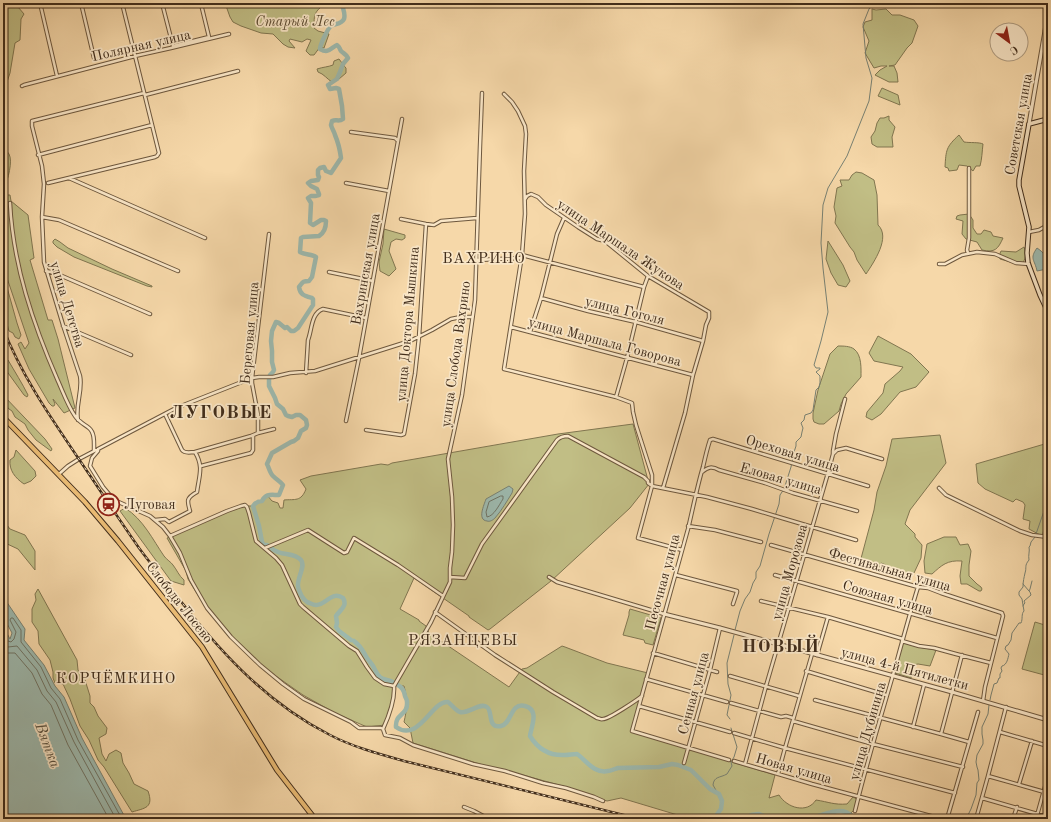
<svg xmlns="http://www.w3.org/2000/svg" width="1051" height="822" font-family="'Old Standard TT',serif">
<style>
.green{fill:#c1be85;stroke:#817650}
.water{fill:#9db9ae;stroke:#788173}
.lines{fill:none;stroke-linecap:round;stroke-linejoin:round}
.shore{stroke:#6f7364;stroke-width:1}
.stream{stroke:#788173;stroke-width:1}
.river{stroke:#9db9ae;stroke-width:4.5}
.minor-casing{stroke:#6e583e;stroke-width:4.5}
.tertiary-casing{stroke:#6e583e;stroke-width:5}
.secondary-casing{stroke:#412d1b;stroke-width:5.5}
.primary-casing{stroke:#412d1b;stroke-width:6}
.minor{stroke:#f9e6c7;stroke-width:2.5}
.tertiary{stroke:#f9e6c7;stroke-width:3}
.secondary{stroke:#f9e6c7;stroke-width:3.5}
.primary{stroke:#ebbc74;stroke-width:4}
.rail-casing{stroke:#412d1b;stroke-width:2.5}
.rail{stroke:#f9e6c7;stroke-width:1;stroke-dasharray:3;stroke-linecap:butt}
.labels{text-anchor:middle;stroke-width:3.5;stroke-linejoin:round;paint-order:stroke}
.park-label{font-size:14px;font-style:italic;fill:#5b4a30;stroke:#f9e6c7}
.street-label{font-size:14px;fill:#412d1b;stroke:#f9e6c7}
.poi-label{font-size:14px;fill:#412d1b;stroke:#f9e6c7;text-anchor:start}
.neighbourhood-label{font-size:15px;letter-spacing:1px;fill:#412d1b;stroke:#f9e6c7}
.water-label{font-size:15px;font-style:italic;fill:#585040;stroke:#f9e6c7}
.district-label{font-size:18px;font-weight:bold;letter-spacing:1px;fill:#412d1b;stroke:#f9e6c7}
</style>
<rect width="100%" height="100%" fill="#f6d8a9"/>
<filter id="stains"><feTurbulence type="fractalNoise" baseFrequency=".005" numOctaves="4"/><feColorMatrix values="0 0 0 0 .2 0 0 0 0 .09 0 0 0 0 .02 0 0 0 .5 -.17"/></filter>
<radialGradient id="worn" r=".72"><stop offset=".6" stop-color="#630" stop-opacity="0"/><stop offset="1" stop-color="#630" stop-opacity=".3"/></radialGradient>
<!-- green -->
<path class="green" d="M8,3H19L18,7L24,14L21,19L20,40L15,43L10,73L3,94V33Z
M225,3H326C314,12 314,14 314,28L318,31L329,34L324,48L320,47L314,55H310L306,51L311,40L307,39L302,42L290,39L289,41L295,48L288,47L283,44L273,34L261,33L241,26L233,22L230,17Z
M872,9L876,10L886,9L892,15H900L914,20L918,26L912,43L907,48L895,65L889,66H894L897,73L898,82H889L875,75L880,70L887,66H881L874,68L865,53L869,41L863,27L865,22L872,20Z
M339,59L345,67L346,68V73L339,79L332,82C327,79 324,74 318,72L317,69C323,67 328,67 333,65L334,61Z
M882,88L898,95L900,105L878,96Z
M889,116V120L895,127L892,137L893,147H877L872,144L871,137L875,131L877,123L880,118H884Z
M959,135L964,142C970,143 979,142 983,144C982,152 982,159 980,166H976L973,171L967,166L959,165L957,170L949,171L948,168L945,167C946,150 946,147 959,135Z
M3,146C5,149 7,151 9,154C13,161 8,180 4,188L3,185Z
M856,172L862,173L874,180L877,195L878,225C891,237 874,262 866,274L857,260L854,252L850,247L835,223L836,216L834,207L837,188L842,186L840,180H849L852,175Z
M3,195H10L11,201L28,215L34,258L30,260L48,320H52L58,339L75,408L64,413L53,399L55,404L54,406H52L49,403L29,369L18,344L21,342L25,349L29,343L5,272L3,260Z
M969,214L973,220V228L977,234H981L984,230L991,232L993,236L1003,238C998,249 995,253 982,250L977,242L966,239L962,234L963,221L956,219L957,216L960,215Z
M384,229L405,235V238L402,240L396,239L391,242L389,251L396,269L389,276L380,271L379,262L383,244Z
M55,239L60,242L68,248L112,269L152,286V287L147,286L74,257L57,247L53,243V241Z
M828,241L843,265L850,281L846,287L838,285L831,273L826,259Z
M1024,247C1026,253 1026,257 1023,263H1014L1000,259L999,256L1001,251L1016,252Z
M3,273L17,323L21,335L19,339L15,337L13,333L9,331L3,310Z
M878,336L911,354L929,372L916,387L900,392L881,414L872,420L866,417L867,412L883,393L885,384L900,371L903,367L874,361L869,353Z
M838,346C843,346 850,346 854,349C862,355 861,369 861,377L846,394L841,404L839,411L824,424H819L814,422L813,419V413L818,390L830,354Z
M5,360H8C15,372 22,383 28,395L27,397L24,395L3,366V361Z
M3,395L45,439L52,449L51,451L36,440L28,430L25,424L15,417L12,411L9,409L3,402Z
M633,424L649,484L630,508L551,581L490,629L488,630L469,617V616L414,578L400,609L419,620V621L426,626L429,633L509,687L522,669L527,668L562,646L565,647L607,663L648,673L633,732L775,775L769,798L779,795C787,808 807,814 816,800C829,802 834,805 847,804L853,797L855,798L857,800L854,810L851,813L841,810L831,812L801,819H786L777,817H768L759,813L750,814L746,819H745L744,814L743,815L744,819H691L621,798L607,801L570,788L519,774L486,766L413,743L410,728L404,722C407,709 408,700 404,686H394V693L385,725L367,727L335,713L303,695L263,667L234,640L206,608L188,579L186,571L167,538L241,506H253C256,502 258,501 262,501L264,497L267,495L272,501L278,503L280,508H283L284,500C295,499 301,502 306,489L300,480L311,476L381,464L388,465L392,463L558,434Z
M940,435L946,463L910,510L905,524L915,534V537L922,545L921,558L914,573L900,578L886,569V565L881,563L879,569L859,566L874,510L877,492L886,466L892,439Z
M1048,443V523H1046L1042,536L1029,529L1030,521L1023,519L1025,505L1023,502L1016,499L1013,502L985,489L978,483L976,464Z
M16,450L35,471L36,476L31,481L24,484C15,478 9,470 10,460L14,457Z
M125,508C143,519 153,540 164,556C167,560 171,562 173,565C177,570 179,576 184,580V585L171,581L120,511Z
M3,520L10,529L25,535L35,551V570L18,549L3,542Z
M944,537H956L960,545L968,544L971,551L969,565V576L977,584L981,587L982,589L981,591H979L967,584H961L960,576L962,561C947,560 942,565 932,574L925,573L924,561L927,544Z
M38,589L77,660L78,670L85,680L90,696V703L94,707L98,716L107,728L106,734L99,738L102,754L106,761L109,754L116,750L121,753L123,763L129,773L134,784L148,791C154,808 145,808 132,812L104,767L98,760L89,740L80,726L70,699L63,684L55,683L53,678V672L50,660L39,644L38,631L32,622V609L36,600L35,594Z
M630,609L661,618L653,645L645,643L644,640L623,635L629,615V612Z
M1035,622L1048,626V676L1022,669Z
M904,643L918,647L936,650L930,666L918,664L913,665L911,678L895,673L902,645Z"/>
<!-- water -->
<path class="water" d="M1037,248C1045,253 1048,259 1048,268L1047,269L1037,271C1035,260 1029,259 1037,248Z
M509,486L513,489L512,493C507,501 502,510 495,518C493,520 490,522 487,521C477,520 484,505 486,499Z
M4,598L25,629L24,640L44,665L55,686L64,697L82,738L126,819H6L3,811V626L10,639L12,633L3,616V599Z"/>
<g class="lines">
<!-- shore -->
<path class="shore" d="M501,496H503V499C499,505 494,516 487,517L486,512L489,502Z
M3,635L8,641L11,642L14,639L16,632L10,620L11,618H13L21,630V642L41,667L51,688L60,699L78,740L122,819
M3,644L8,647L17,646L37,670L47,691L56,702L74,742L116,819
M3,651L7,653H15L32,673L42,694L51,705L68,745L109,819"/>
<!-- stream -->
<path class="stream" d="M1036,534L1044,511L1045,507L1044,504L1046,503L1048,501
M1023,584L1029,591
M1023,606L1024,604L1025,603L1024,601L1031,595L1030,592L1029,591L1030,589L1032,581
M735,630L740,611L745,599L750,592L753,583L756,578V572L760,566L769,534L779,504L780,495L784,489L791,467L794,452L796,446V442L801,437L802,432L803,428L801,423L804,420L805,415L811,413L813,410L816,390L819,387L820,383V376L816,372L820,369V368H816L814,365L821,341L828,312L823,268L821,243L823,205L828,188L847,156L869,101L872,78L866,58L863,24L869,9L874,3
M990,700L991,695L994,684L997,683L999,678H1000V674L1002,671L1001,668L1002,666C1007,665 1008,658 1009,654L1005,649L1006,646L1008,645L1011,640L1012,633L1019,623H1021C1023,619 1021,614 1024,611L1022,599L1019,595V592L1023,587C1023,581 1024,578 1025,573C1027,567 1024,566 1029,560C1028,555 1030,551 1029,547L1030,546L1031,542L1035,537
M730,719L727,715L731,695L728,684L727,663L734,635
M717,792L713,785C714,776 720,778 727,774L732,766L731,762L734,757L737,747L731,728
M966,819L971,809L976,795L977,783L979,780L978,770L977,767L976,762L977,755L983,744V740L982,734V727L988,714L989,705"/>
<!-- river -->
<path class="river" d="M267,545H264L262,542L259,526L253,506C256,502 258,501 262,501C266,493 271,495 279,495L283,485C280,481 277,480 273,476C270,473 269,468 267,464L272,453L291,442L294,441L298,438L301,431L306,428L307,425L306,420L300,415H296L292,417L288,416L286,415L283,409L277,404L275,398L269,386V380L270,375L273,372L274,370L272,362V351L271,341L272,331L276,322L279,323L285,328L287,327L291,331H294L298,328L313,305V299L312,298C305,296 300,295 299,287C303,282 302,281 309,281L312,277L316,257C312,254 305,255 300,252L301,238L303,237L319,236C324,233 326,228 326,221L324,220H321L313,225L310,223L311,203L308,198L311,196H315L319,195V194L317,189L311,186L308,183L311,181L318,180L319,177L318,175V170L320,168L324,167L326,171L331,173L341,158C340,150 338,142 335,135C334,131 332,129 331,125L332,121C336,119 339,122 343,119L342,106L339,89L336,88L330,89L328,85L337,79L340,72L343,64L348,58C346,54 344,54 341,51C339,48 340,47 337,45C330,48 329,54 320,49C320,45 328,28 331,26C335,23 341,25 344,19C346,13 342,8 342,3
M270,547C272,549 275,551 278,552C285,555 295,553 301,560C306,566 297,578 298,586C298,589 300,592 301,595C303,598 304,600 307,602C310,603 313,605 316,605C325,606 332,590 343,598C348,606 340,610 336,616L337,623L336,627L339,631L351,640
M354,641C362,647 362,650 367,658C369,661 371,663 373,666C375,669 376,674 380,677C384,681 390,679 394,683
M396,684C402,687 404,690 405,696C406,699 407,699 407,702C408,716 395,713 396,727C419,743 432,700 448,702C452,705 455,710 460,712C469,714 480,702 487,707C493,711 487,729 501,726C512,724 510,702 525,706C540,710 531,727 530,736C538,749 549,756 565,755C569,755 573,754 577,754C587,761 594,774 608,771C611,771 614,769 618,768L659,767L672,764L678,765L691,770L710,789L719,794L722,801L721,809L715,817V819
M749,819L751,815L759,814L768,818L780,819
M808,819C818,817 836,808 846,812C848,813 849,814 851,815L852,819"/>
<defs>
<path id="minor" d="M40,3L57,76
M81,3L94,58
M162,3L173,46L209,37L201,4
M22,86L24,85L135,56L171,48L229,34
M504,94L512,102L518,111L525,126L526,134L524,171L525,214L522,255L504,369L616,397L632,403L633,412L636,425L652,475V486L638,538L682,550
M145,95L238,71
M351,132L395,138L398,141
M38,155L152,125
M69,178L205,238
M48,183L155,157L157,156L159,153L122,3
M346,183L389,191
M525,199L527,196L531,194L538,197L546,205L578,227L597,239L605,241L648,276L709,312V318L706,325L703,341L693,375L685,413L663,488
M10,203C13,265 33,324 58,381C63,392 68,406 75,416C79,422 84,424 89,428C95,433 94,443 94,451
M42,217L59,220L178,271
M401,219L426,224L434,225L441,221L477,218
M1029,232L1039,230L1048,225
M968,253L967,250L969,238V168
M522,255L644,287
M477,260L521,258
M939,264H945L962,255L977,252L995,254L1016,263L1029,264
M46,271L55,273L150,314
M329,272L373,281
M541,298L588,311L636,322L703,341
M63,326L131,355
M511,327L693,375
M530,332L541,298L557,234L564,218
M306,373L308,340C312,330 311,313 323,309L366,318
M616,397L627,358L644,287L648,276
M78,420C75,405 83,391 80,376L63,325L44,262L42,217L44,184L42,166L32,126V121L144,93
M346,421L359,358L402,119
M366,430L401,435L404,434L415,374L419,337L426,224
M258,433V415L252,383V378L269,234
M98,449V451L92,458L90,466L103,487L114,500L150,516L163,527L170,536L180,553L191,580L207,608L231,637L260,665L283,684L304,699L351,722L359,728H381L383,729L385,735L400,738L413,745L473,764L505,771L543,783L566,788L594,797L603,801
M195,452L251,436L258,433L274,429
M833,454L837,450L846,448L882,459
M201,466L251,453L253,450V436
M702,472C708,467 712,466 719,470L765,483L793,493L857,511
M59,474L68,466L79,459L176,408L252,378L259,377H273L290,373L315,371L410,341L432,330L451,319L461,317H472
M939,488L946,495L1020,531L1032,535L1048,537
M155,520L165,519L169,522L190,511C187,501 186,498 197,492C199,476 204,467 195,452C190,452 185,454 182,450L165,414
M688,526L715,530L761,542
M170,536L227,511L241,506L245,505L247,507L249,513L256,541L276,558L282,565L300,604L303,607L349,646L357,651L367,667L375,678L384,684L394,686
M771,545L918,587L928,588L941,593L1002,613L1003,616L985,687L983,701
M265,548L308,530L344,553L347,552L354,538L398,565L443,596
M676,575L737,591V592L733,604
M775,575L997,638
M450,577L465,578L482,544L557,440C560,437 563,436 568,436L644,477L648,481V483L652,486L707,497L752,509L782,518L856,540
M549,577L557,582L664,614
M761,601L828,617L903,639
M435,612L495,655L553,692L597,718C599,718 601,720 603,719C609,719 637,700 642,696
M902,641L919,646L934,648L956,654L991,663
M653,653L717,672
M817,655L828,617
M806,671L886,695
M730,676L799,696
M646,679L727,702
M815,700L941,734L969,742
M731,703L781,717L786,716L793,718
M639,706L730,732
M793,721L873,744L963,767
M913,727L924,685
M383,729C389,716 395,700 394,686L431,622L450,582V568L452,552L453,525L452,497L448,459L462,395L475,300L480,146L482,93
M1000,732L1048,746
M734,733L785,748L955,793
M941,734L962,655
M729,760L632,731C651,664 669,596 688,529C693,508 697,487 703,467C705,458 707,449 710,440L713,439L868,486
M734,761L812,784L942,819
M684,763L710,670L720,628
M745,764L766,686L828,473L833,454V451L836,434L845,399
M778,774L785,748L812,654
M988,776L1048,793
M1019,784L1032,741
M982,798L1048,817
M464,807L474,811L489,819
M855,811C866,765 880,720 893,675C901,646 909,616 918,587
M947,819L978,712
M976,819L988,776L1006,707
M1013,819L1017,807
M1036,819L1048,776"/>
<path id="tertiary" d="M1029,124L1045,31L1048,10
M664,614L720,628L952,692L1048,720"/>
<path id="secondary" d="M1048,119L1029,124L1019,180V186L1029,227L1027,253L1028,263L1040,295L1048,312"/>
<path id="primary" d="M3,417L85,502L118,541L202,647L277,770L315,819"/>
</defs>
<!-- minor casing -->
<use href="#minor" class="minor-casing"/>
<!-- tertiary casing -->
<use href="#tertiary" class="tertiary-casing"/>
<!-- secondary casing -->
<use href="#secondary" class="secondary-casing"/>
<!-- primary casing -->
<use href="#primary" class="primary-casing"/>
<!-- minor -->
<use href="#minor" class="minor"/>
<!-- tertiary -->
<use href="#tertiary" class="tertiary"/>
<!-- secondary -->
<use href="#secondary" class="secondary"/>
<!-- primary -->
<use href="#primary" class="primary"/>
<defs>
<path id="rail" d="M3,9L4,3
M3,328C24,382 59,429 91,477C107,501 123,525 139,548C153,567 168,585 183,604C224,656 269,704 330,735C353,747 379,754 404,761L640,819"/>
</defs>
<!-- rail casing -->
<use href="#rail" class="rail-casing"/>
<!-- rail -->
<use href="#rail" class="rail"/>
</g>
<!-- icons -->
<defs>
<symbol id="station-ring" viewBox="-11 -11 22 22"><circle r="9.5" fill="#f9e6c7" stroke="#8f2418" stroke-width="1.5"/><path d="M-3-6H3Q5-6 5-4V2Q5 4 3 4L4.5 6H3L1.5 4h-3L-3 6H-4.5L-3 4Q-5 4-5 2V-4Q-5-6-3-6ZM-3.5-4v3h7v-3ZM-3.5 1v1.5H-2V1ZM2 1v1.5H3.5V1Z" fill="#8f2418"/></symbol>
</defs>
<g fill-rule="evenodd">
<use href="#station-ring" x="96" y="492" width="25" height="25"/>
</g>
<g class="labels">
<!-- park labels -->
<g class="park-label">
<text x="295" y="26">Старый Лес</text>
</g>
<!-- street labels -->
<g class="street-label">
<text transform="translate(141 45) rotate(-13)" y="5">Полярная улица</text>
<text transform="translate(1018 124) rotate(-80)" y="5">Советская улица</text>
<text transform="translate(621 244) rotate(34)" y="5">улица Маршала Жукова</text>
<text transform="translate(365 269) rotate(-80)" y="5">Вахринская улица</text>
<text transform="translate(68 304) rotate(73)" y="5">улица Детства</text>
<text transform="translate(625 310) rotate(14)" y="5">улица Гоголя</text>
<text transform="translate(407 324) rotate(-85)" y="5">улица Доктора Мышкина</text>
<text transform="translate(249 333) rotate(-85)" y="5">Береговая улица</text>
<text transform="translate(605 341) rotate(15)" y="5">улица Маршала Говорова</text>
<text transform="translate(455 354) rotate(-82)" y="5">улица Слобода Вахрино</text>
<text transform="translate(793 453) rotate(17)" y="5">Ореховая улица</text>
<text transform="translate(781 478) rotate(16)" y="5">Еловая улица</text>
<text transform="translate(890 569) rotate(16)" y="5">Фестивальная улица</text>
<text transform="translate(789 572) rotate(-74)" y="5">улица Морозова</text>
<text transform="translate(662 582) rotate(-75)" y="5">Песочная улица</text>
<text transform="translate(888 597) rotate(16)" y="5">Союзная улица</text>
<text transform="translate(180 602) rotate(52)" y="5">Слобода Лосево</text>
<text transform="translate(905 668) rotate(15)" y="5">улица 4-й Пятилетки</text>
<text transform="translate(693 693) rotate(-75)" y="5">Сенная улица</text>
<text transform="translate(867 731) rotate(-74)" y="5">улица Дубинина</text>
<text transform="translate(794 768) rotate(16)" y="5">Новая улица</text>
</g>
<!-- poi labels -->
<g class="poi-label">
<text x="124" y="509">Луговая</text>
</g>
<!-- neighbourhood labels -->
<g class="neighbourhood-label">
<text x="484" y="263">ВАХРИНО</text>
<text x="463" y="645">РЯЗАНЦЕВЫ</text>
<text x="116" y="683">КОРЧЁМКИНО</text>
</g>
<!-- water labels -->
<g class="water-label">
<text transform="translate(48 745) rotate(69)" y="5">Вятка</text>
</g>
<!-- district labels -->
<g class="district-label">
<text x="221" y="418">ЛУГОВЫЕ</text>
<text x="781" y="652">НОВЫЙ</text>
</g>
</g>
<!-- margin -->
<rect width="1051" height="822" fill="none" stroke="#f6d8a9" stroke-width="16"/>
<rect x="4" y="4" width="1043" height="814" fill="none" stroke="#412d1b" stroke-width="2"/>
<rect x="8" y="8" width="1035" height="806" fill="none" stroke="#412d1b"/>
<!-- north arrow -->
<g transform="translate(1009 42) rotate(148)"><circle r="19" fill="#f9e6c7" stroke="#af9c82"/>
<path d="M0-3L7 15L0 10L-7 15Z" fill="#8f2418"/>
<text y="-6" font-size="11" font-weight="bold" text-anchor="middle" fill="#412d1b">С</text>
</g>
<rect width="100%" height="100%" filter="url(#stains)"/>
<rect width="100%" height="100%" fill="url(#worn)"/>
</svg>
